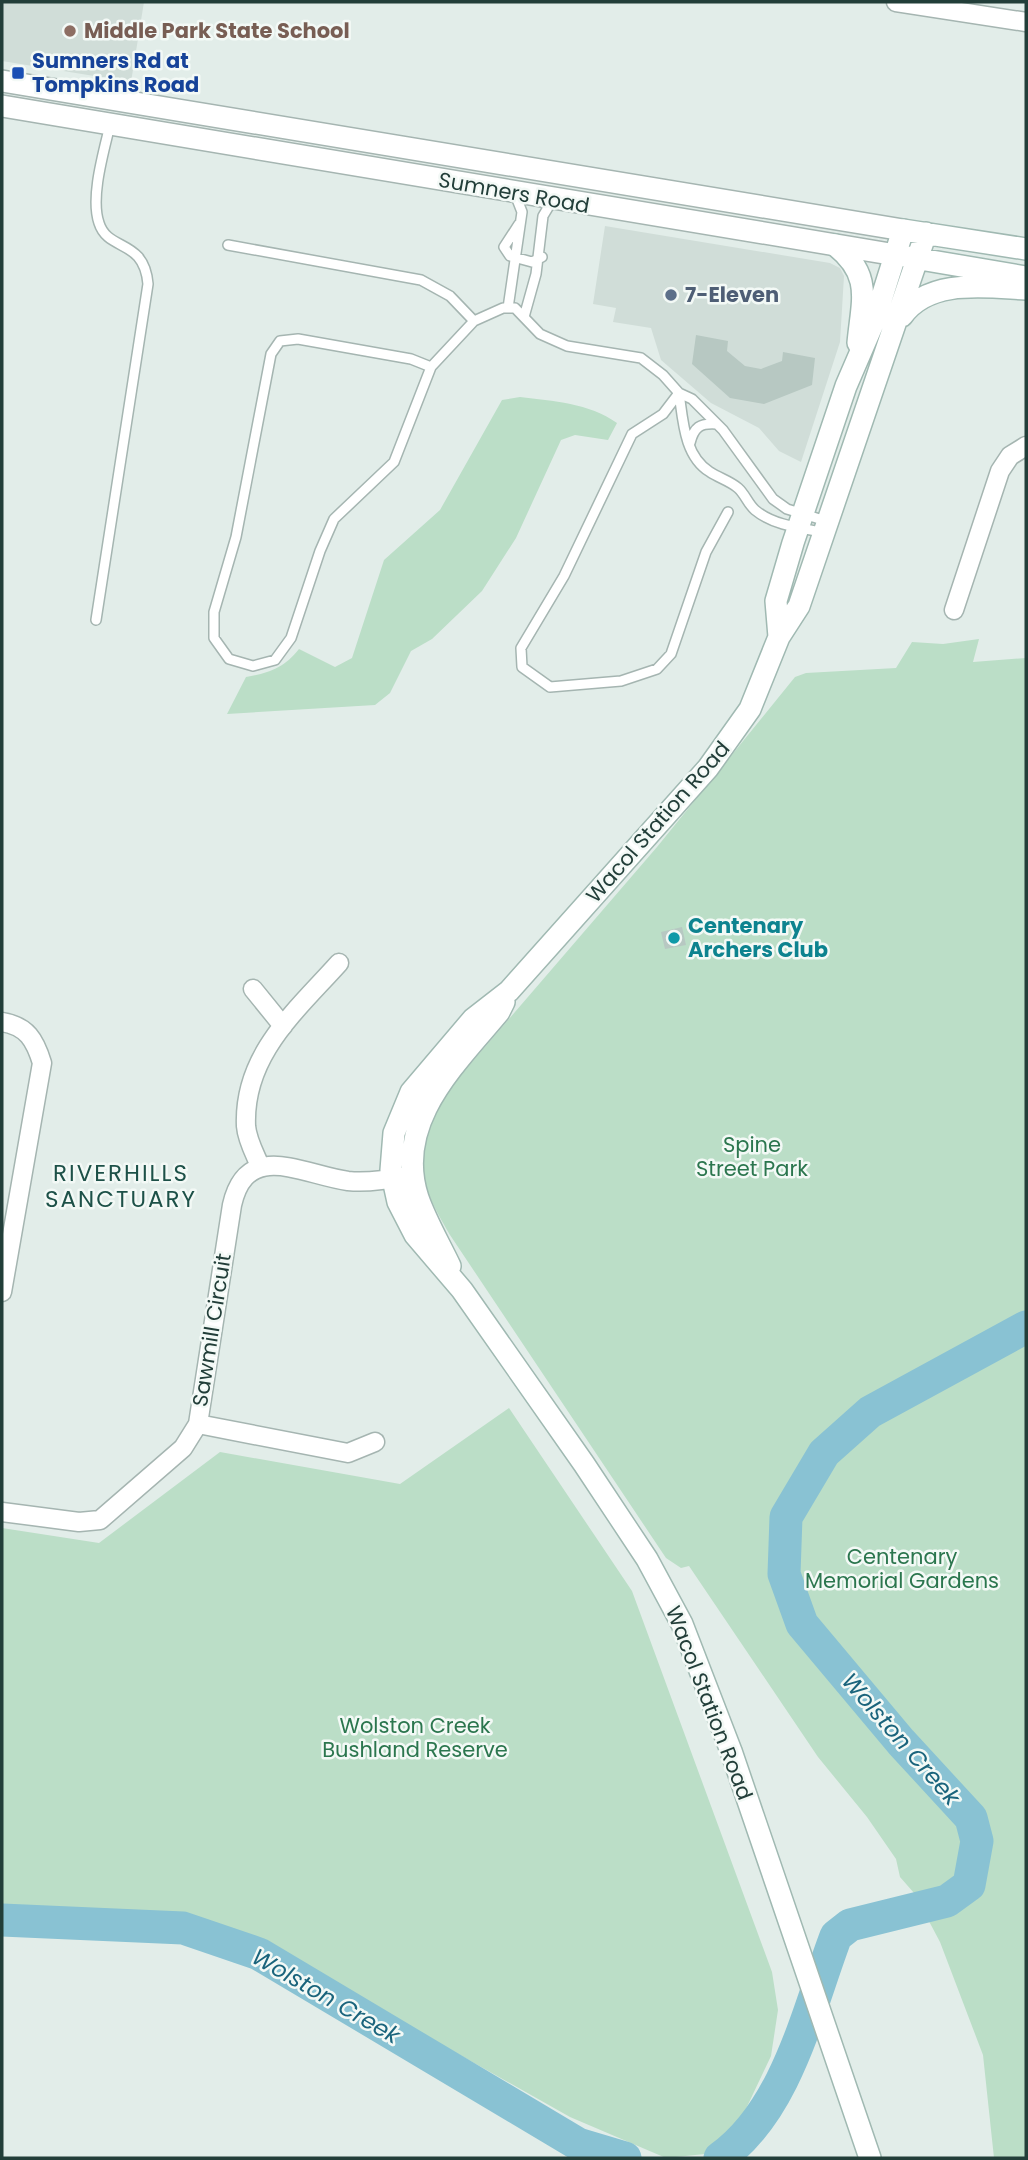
<svg xmlns="http://www.w3.org/2000/svg" width="1028" height="2160" font-family="Poppins,sans-serif">
<style>
.built{fill:#d0ddd8}
.green{fill:#bbdec7}
.lines{fill:none;stroke-linecap:round;stroke-linejoin:round}
.river{stroke:#89c2d3;stroke-width:33}
.building{fill:#b7c8c2}
.service-casing{stroke:#a5b5b1;stroke-width:12}
.minor-casing{stroke:#a5b5b1;stroke-width:21}
.tertiary-casing{stroke:#a5b5b1;stroke-width:24}
.secondary-casing{stroke:#a0b9b2;stroke-width:24}
.service{stroke:#fff;stroke-width:9}
.minor{stroke:#fff;stroke-width:18}
.tertiary{stroke:#fff;stroke-width:21}
.secondary{stroke:#fff;stroke-width:21}
.education-dot{fill:#8d6e63;stroke:#f3f9f6;stroke-width:2.5}
.transit-dot{fill:#1a4fb4;stroke:#f3f9f6;stroke-width:2.5}
.service-dot{fill:#5c6f8a;stroke:#f3f9f6;stroke-width:2.5}
.culture-dot{fill:#0f9aa8;stroke:#f3f9f6;stroke-width:2.5}
.labels{text-anchor:middle;stroke-width:5;stroke-linejoin:round;paint-order:stroke}
.education-label{font-size:21px;font-weight:bold;fill:#785e54;stroke:#f3f9f6;text-anchor:start}
.transit-label{font-size:21px;font-weight:bold;fill:#164399;stroke:#f3f9f6;text-anchor:start}
.street-label{font-size:21px;fill:#223e39;stroke:#f3f9f6}
.service-label{font-size:21px;font-weight:bold;fill:#4e5e75;stroke:#f3f9f6;text-anchor:start}
.culture-label{font-size:21px;font-weight:bold;fill:#0d838f;stroke:#f3f9f6;text-anchor:start}
.park-label{font-size:21px;fill:#2b764e;stroke:#f3f9f6}
.neighbourhood-label{font-size:23px;letter-spacing:2px;fill:#1d5148;stroke:#f3f9f6}
.water-label{font-size:23px;font-style:italic;fill:#1a647c;stroke:#f3f9f6}
</style>
<rect width="100%" height="100%" fill="#e2ede9"/>
<!-- built -->
<path class="built" d="M2,2H144L131,82L2,61Z
M605,226L830,263L840,268L844,276L840,342L801,462L779,451L759,428L711,403L661,360L651,328L613,322L616,308L593,304Z"/>
<!-- green -->
<path class="green" d="M520,397C553,401 589,403 617,423L608,440L575,435L561,440L516,538L482,591L432,639L411,651L390,693L375,705L227,714L246,677C269,673 284,668 299,649L335,667L352,658L384,560L440,510L502,400Z
M979,639L973,662L1026,658V2158H994L983,2055L940,1942L914,1893L900,1877L896,1859L867,1817L818,1757L689,1566L681,1568L666,1558L450,1235C412,1170 414,1157 447,1091L657,847L795,677L806,673L896,668L912,642L943,644Z
M509,1408L632,1591L772,1972L778,2010L771,2056L735,2132L705,2154L666,2158L570,2117L256,1940L177,1916L2,1907V1528L99,1543L220,1452L400,1484Z"/>
<g class="lines">
<!-- river -->
<path class="river" d="M2,1920L183,1928L259,1954L578,2144L625,2158
M720,2158C787,2110 808,2010 836,1936L850,1925L947,1901L969,1885L977,1841L971,1818L901,1742L802,1624L784,1574L786,1517L824,1453L870,1412L1026,1327"/>
</g>
<!-- building -->
<path class="building" d="M696,335L728,341L727,351L745,366L761,369L782,361L783,352L815,358L812,385L764,404L730,398L692,364Z
M682,927L686,945L665,949L661,932Z"/>
<g class="lines">
<defs>
<path id="service" d="M519,224L504,247L510,256L532,262L542,257
M228,245L421,280L450,296L474,321
M508,308L522,212L515,194
M524,317L536,274L543,216L549,206L558,201
M431,367L411,359L298,339L280,341L271,354L236,537L214,612V638L229,659L253,666L275,660L291,638L320,551L334,519L394,462L431,367L474,321L503,308H515L540,334L567,346L641,358L663,375L679,393L692,399L723,430L773,499L787,509L826,521
M679,393L663,414L632,434L564,576L521,648L522,667L550,687L621,681L657,669L671,654L706,552L728,512
M679,393C683,420 684,456 710,472C719,478 730,481 738,488C745,494 748,504 755,510C773,525 800,528 822,532
M690,443C694,427 700,423 716,424
M96,620L148,284C144,238 108,252 99,223C90,197 104,151 110,125"/>
<path id="minor" d="M896,2L1026,22
M954,610L1000,471L1010,456L1026,446
M253,989L283,1026
M2,1022C27,1026 35,1040 42,1063L2,1292
M260,1166C255,1154 247,1140 246,1126C243,1055 296,1011 339,963
M198,1424L348,1453L375,1442
M2,1512L79,1522L100,1520L183,1448L198,1424L232,1205C247,1139 303,1175 348,1181C367,1183 387,1180 407,1176"/>
<path id="tertiary" d="M2,81L903,230
M2,106L896,255"/>
<path id="secondary" d="M835,245C873,275 862,300 858,343
M908,257L1026,277
M902,316C929,278 985,287 1026,289
M779,637L776,601L793,543L846,386L875,319L903,230L1026,249
M450,1266C439,1243 426,1221 418,1198C393,1122 455,1065 499,1012L504,1002
M870,2158L731,1751L682,1624L647,1559L584,1464L462,1290L415,1235L398,1202L391,1170L394,1133L411,1092L473,1019L509,991L708,768L750,709L779,637L799,606L926,233"/>
</defs>
<!-- service casing -->
<use href="#service" class="service-casing"/>
<!-- minor casing -->
<use href="#minor" class="minor-casing"/>
<!-- tertiary casing -->
<use href="#tertiary" class="tertiary-casing"/>
<!-- secondary casing -->
<use href="#secondary" class="secondary-casing"/>
<!-- service -->
<use href="#service" class="service"/>
<!-- minor -->
<use href="#minor" class="minor"/>
<!-- tertiary -->
<use href="#tertiary" class="tertiary"/>
<!-- secondary -->
<use href="#secondary" class="secondary"/>
</g>
<!-- markers -->
<circle class="education-dot" cx="70" cy="31" r="7"/>
<rect class="transit-dot" x="11" y="66" width="14" height="14" rx="3.5"/>
<circle class="service-dot" cx="671" cy="295" r="7"/>
<circle class="culture-dot" cx="674" cy="938" r="7"/>
<g class="labels">
<!-- education labels -->
<g class="education-label">
<text x="84" y="38">Middle Park State School</text>
</g>
<!-- transit labels -->
<g class="transit-label">
<text x="32" y="68">Sumners Rd at<tspan x="32" dy="24">Tompkins Road</tspan></text>
</g>
<!-- street labels -->
<g class="street-label">
<text transform="translate(514 193) rotate(10)" y="7">Sumners Road</text>
<text transform="translate(658 822) rotate(-49)" y="7">Wacol Station Road</text>
<text transform="translate(212 1330) rotate(-81)" y="7">Sawmill Circuit</text>
<text transform="translate(709 1703) rotate(69)" y="7">Wacol Station Road</text>
</g>
<!-- service labels -->
<g class="service-label">
<text x="685" y="302">7-Eleven</text>
</g>
<!-- culture labels -->
<g class="culture-label">
<text x="688" y="933">Centenary<tspan x="688" dy="24">Archers Club</tspan></text>
</g>
<!-- park labels -->
<g class="park-label">
<text x="752" y="1152">Spine<tspan x="752" dy="24">Street Park</tspan></text>
<text x="902" y="1564">Centenary<tspan x="902" dy="24">Memorial Gardens</tspan></text>
<text x="415" y="1733">Wolston Creek<tspan x="415" dy="24">Bushland Reserve</tspan></text>
</g>
<!-- neighbourhood labels -->
<g class="neighbourhood-label">
<text x="121" y="1181">RIVERHILLS<tspan x="121" dy="26">SANCTUARY</tspan></text>
</g>
<!-- water labels -->
<g class="water-label">
<text transform="translate(901 1739) rotate(49)" y="8">Wolston Creek</text>
<text transform="translate(326 1996) rotate(30)" y="8">Wolston Creek</text>
</g>
</g>
<!-- border -->
<rect width="1028" height="2160" fill="none" stroke="#223e39" stroke-width="7"/>
</svg>
